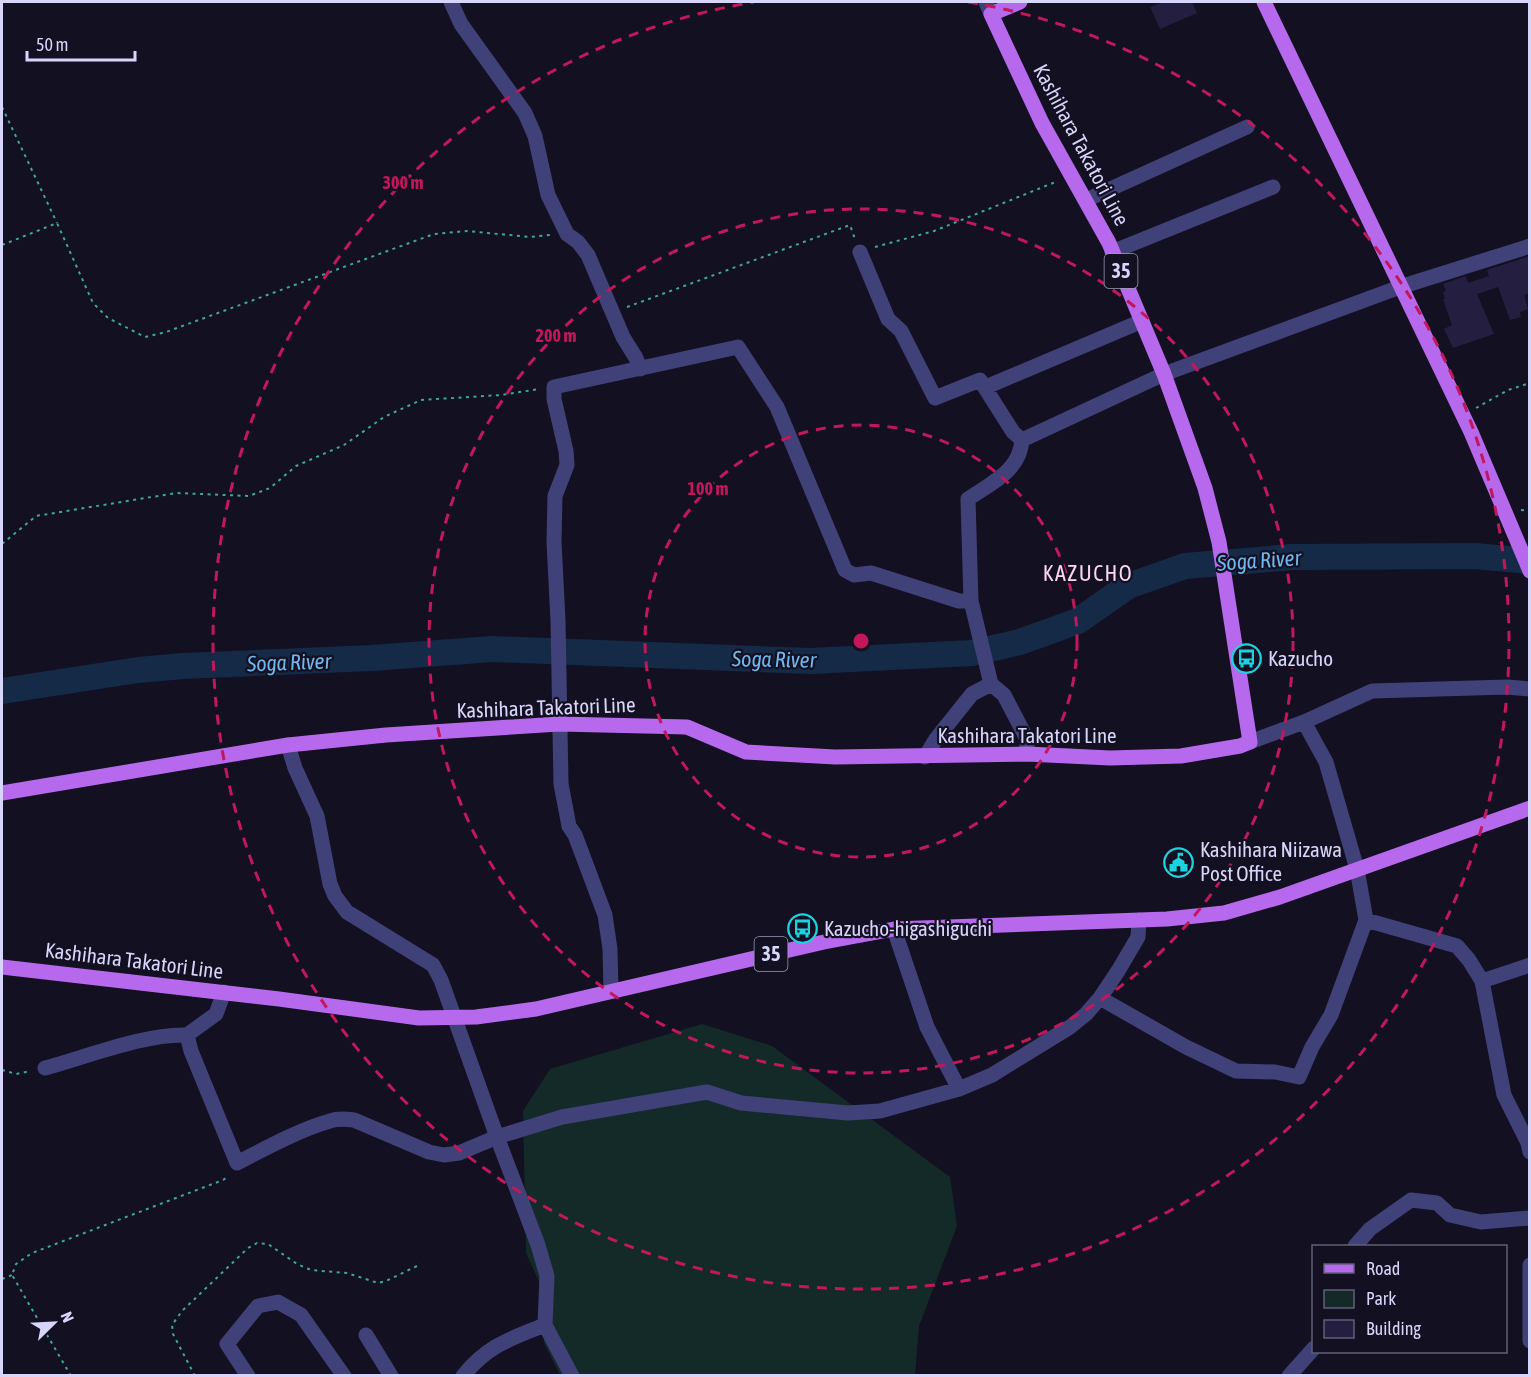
<svg xmlns="http://www.w3.org/2000/svg" width="1531" height="1377" font-family="'Asap Condensed',sans-serif">
<style>
.green{fill:#142a29}
.lines{fill:none;stroke-linecap:round;stroke-linejoin:round}
.river{stroke:#152a46;stroke-width:26}
.building{fill:#241e40}
.path{stroke:#3da79d;stroke-width:2;stroke-dasharray:3 4.5;stroke-linecap:butt}
.minor{stroke:#41417a;stroke-width:15}
.major{stroke:#b769ed;stroke-width:15}
.ring{fill:none;stroke:#c2185b;stroke-width:3;stroke-dasharray:10 8}
.labels{text-anchor:middle;stroke-width:4.5;stroke-linejoin:round;paint-order:stroke}
.shield{fill:#131021;stroke:#9d9ab9;stroke-width:1.5}
.shield-label{font-size:20px;font-weight:bold;fill:#d8d5fa}
.street-label{font-size:21px;fill:#d8d5fa;stroke:#131021}
.poi-label{font-size:21px;fill:#d8d5fa;stroke:#131021;text-anchor:start}
.water-label{font-size:22px;font-style:italic;fill:#6fb7ee;stroke:#131021}
.neighbourhood-label{font-size:22px;letter-spacing:1.5px;fill:#fad7ef;stroke:#131021}
.centre{fill:#c2185b;stroke:#131021;stroke-width:3}
.ring-label{font-size:18px;text-anchor:middle;font-weight:bold;fill:#c2185b;stroke:#131021;stroke-width:4.5;stroke-linejoin:round;paint-order:stroke}
</style>
<rect width="100%" height="100%" fill="#131021"/>
<!-- green -->
<path class="green" d="M702,1024L772,1046L950,1177L957,1226L919,1326L915,1375H560L544,1343L546,1297L526,1253L523,1111L550,1069Z"/>
<g class="lines">
<!-- river -->
<path class="river" d="M2,691L138,670L183,666L372,658L492,649L811,661L972,653L1020,642L1078,621L1128,586L1185,566L1292,557L1475,556L1530,561"/>
</g>
<!-- building -->
<path class="building" d="M1164,2H1192L1197,13L1160,29L1150,7Z
M1530,256V293L1524,295L1528,309L1520,312L1521,317L1510,320L1498,287L1477,294L1494,334L1453,348L1444,329L1452,325L1443,299H1445L1443,292L1446,291L1443,284L1466,276L1468,283L1489,276L1487,270Z"/>
<g class="lines">
<!-- path -->
<path class="path" d="M2,107L57,223
M2,245L57,223L93,303L108,318L145,337L166,332L434,234L467,231L530,237L550,235
M875,247L934,231L1058,181
M627,307L850,225L855,239
M1476,408L1508,390L1530,383
M1521,510L1530,511
M2,544L36,516L176,493L249,496L270,488L296,466L344,445L384,417L421,400L501,395L539,389
M2,1070L16,1074L31,1071
M2,1279L12,1275
M71,1376L12,1275L16,1264L32,1253L223,1180L229,1176
M195,1376L173,1334L172,1325L182,1311L248,1248L257,1243L268,1244L297,1264L311,1270L347,1273L378,1283L386,1281L421,1264"/>
<!-- minor -->
<path class="minor" d="M451,2L461,24L525,113L535,136L548,195L567,234L578,242L588,255L623,337L636,358L640,369
M986,2L991,14
M1086,200L1247,127
M860,252L888,319L901,331L935,398L980,380L1013,432L1022,440
M1112,252L1273,187
M986,387L1142,321
M1250,742L1304,722L1372,691L1507,687L1530,689
M288,745L295,768L317,816L330,884L335,896L347,912L433,965L441,980L497,1137L538,1245L547,1276L545,1325L572,1376
M1027,754V739L1004,695L991,684L971,601L968,499C991,483 1020,471 1022,440L1164,374L1400,287L1530,246
M925,757L936,739L972,694L991,684
M1366,920L1457,946L1469,960L1482,981L1504,1095L1528,1143L1530,1152
M894,929L927,1027L959,1089
M1482,981L1530,965
M611,991L610,949L605,915L575,835L569,826L561,784L558,620L554,542L555,496L567,465L566,451L554,399V387L738,347L777,407L845,570L854,575L871,573L959,601H971
M224,992L216,1014L187,1035L191,1051L237,1163C264,1149 301,1129 330,1121C338,1118 346,1119 354,1120L429,1152L444,1155L459,1153L497,1137L562,1117L707,1092L741,1103L848,1113L880,1111L959,1089L992,1075L1070,1027L1086,1014L1100,998L1118,971L1138,937L1139,920
M1100,998L1186,1047L1236,1071L1275,1072L1299,1077L1312,1047L1331,1015L1366,920L1357,869L1326,762L1304,722
M45,1068C86,1057 147,1033 187,1035
M1355,1246L1370,1229L1411,1200L1437,1203L1450,1215L1481,1222L1530,1218
M1530,1265V1341
M366,1335L391,1376
M248,1376L227,1344L258,1306L278,1302L301,1315L344,1376
M463,1376C488,1345 510,1339 545,1325
M1289,1376L1314,1348"/>
<!-- major -->
<path class="major" d="M1264,2L1471,432L1530,571
M2,793L288,745L386,735L559,724L687,727L746,752L835,757L1027,754L1110,758L1181,756L1240,746L1250,742L1219,542L1205,488L1164,374L1109,243L1042,123L991,14L1020,2
M2,967L279,999L419,1018L476,1017L536,1009L824,942L894,929L1167,919L1224,913L1280,897L1530,808"/>
</g>
<!-- distance rings -->
<g class="ring">
<circle cx="861" cy="641" r="216"/>
<circle cx="861" cy="641" r="432"/>
<path d="M968 2A648 648 0 1 1 754 2"/>
</g>
<!-- icons -->
<defs>
<symbol id="bus-ring" viewBox="-11 -11 22 22"><circle r="9.5" fill="#131021" stroke="#1bd3e0" stroke-width="1.5"/><path d="M-5-6H5V4H4V6H2V4H-2V6H-4V4H-5ZM-3.5-4V0h7V-4ZM-3.5 1.2v1.5H-2V1.2ZM2 1.2v1.5H3.5V1.2Z" fill="#1bd3e0"/></symbol>
<symbol id="civic-ring" viewBox="-11 -11 22 22"><circle r="9.5" fill="#131021" stroke="#1bd3e0" stroke-width="1.5"/><path d="M-.6-6.5H3V-4.5H.6V-3L4-1V1h2V6H-6V1h2V-1L-.6-3ZM-1.2 2.5V6h2.4V2.5Z" fill="#1bd3e0"/></symbol>
</defs>
<g fill-rule="evenodd">
<use href="#bus-ring" x="1230" y="642" width="33" height="33"/>
<use href="#civic-ring" x="1162" y="846" width="33" height="33"/>
<use href="#bus-ring" x="786" y="912" width="33" height="33"/>
</g>
<g class="labels">
<!-- shield labels -->
<g class="shield">
<rect x="1104.5" y="254" width="33" height="34" rx="4.5"/>
<rect x="754.5" y="937" width="33" height="34" rx="4.5"/>
</g>
<g class="shield-label">
<text x="1121" y="278">35</text>
<text x="771" y="961">35</text>
</g>
<!-- street labels -->
<g class="street-label">
<text transform="translate(1081 145) rotate(62)" y="7">Kashihara Takatori Line</text>
<text transform="translate(546 708) rotate(-2)" y="7">Kashihara Takatori Line</text>
<text x="1027" y="743">Kashihara Takatori Line</text>
<text transform="translate(134 961) rotate(7)" y="7">Kashihara Takatori Line</text>
</g>
<!-- poi labels -->
<g class="poi-label">
<text x="1268" y="666">Kazucho</text>
<text x="1200" y="857">Kashihara Niizawa<tspan x="1200" dy="24">Post Office</tspan></text>
<text x="824" y="936">Kazucho-higashiguchi</text>
</g>
<!-- water labels -->
<g class="water-label">
<text transform="translate(1259 560) rotate(-4)" y="8">Soga River</text>
<text transform="translate(774 659) rotate(1)" y="8">Soga River</text>
<text transform="translate(289 662) rotate(-2)" y="8">Soga River</text>
</g>
<!-- neighbourhood labels -->
<g class="neighbourhood-label">
<text x="1088" y="581">KAZUCHO</text>
</g>
</g>
<circle cx="861" cy="641" r="9" class="centre"/>
<g class="ring-label">
<text x="403" y="189">300 m</text>
<text x="556" y="342">200 m</text>
<text x="708" y="495">100 m</text>
</g>
<!-- border -->
<rect width="1531" height="1377" fill="none" stroke="#d8d5fa" stroke-width="6"/>
<!-- legend -->
<rect x="1312" y="1245" width="195" height="108" fill="#131021" stroke="#625f78" stroke-width="1.5"/>
<rect x="1324" y="1264" width="30" height="9" fill="#b769ed" stroke="#625f78" stroke-width="1.5"/>
<text x="1366" y="1275" font-size="18" fill="#d8d5fa">Road</text>
<rect x="1324" y="1290" width="30" height="18" fill="#142a29" stroke="#625f78" stroke-width="1.5"/>
<text x="1366" y="1305" font-size="18" fill="#d8d5fa">Park</text>
<rect x="1324" y="1320" width="30" height="18" fill="#241e40" stroke="#625f78" stroke-width="1.5"/>
<text x="1366" y="1335" font-size="18" fill="#d8d5fa">Building</text>
<!-- north arrow -->
<g transform="translate(54 1323) rotate(66)" stroke="#131021" stroke-width="4.5" paint-order="stroke">
<path d="M0-4.5L10 22L0 15L-10 22Z" fill="#d8d5fa"/>
<text y="-9" font-size="16" font-weight="bold" text-anchor="middle" fill="#d8d5fa">N</text>
</g>
<!-- scale -->
<path d="M27 51v9h108v-9" fill="none" stroke="#d8d5fa" stroke-width="3"/>
<text x="36" y="51" font-size="18" fill="#d8d5fa" stroke="#131021" stroke-width="4.5" paint-order="stroke">50 m</text>
</svg>
